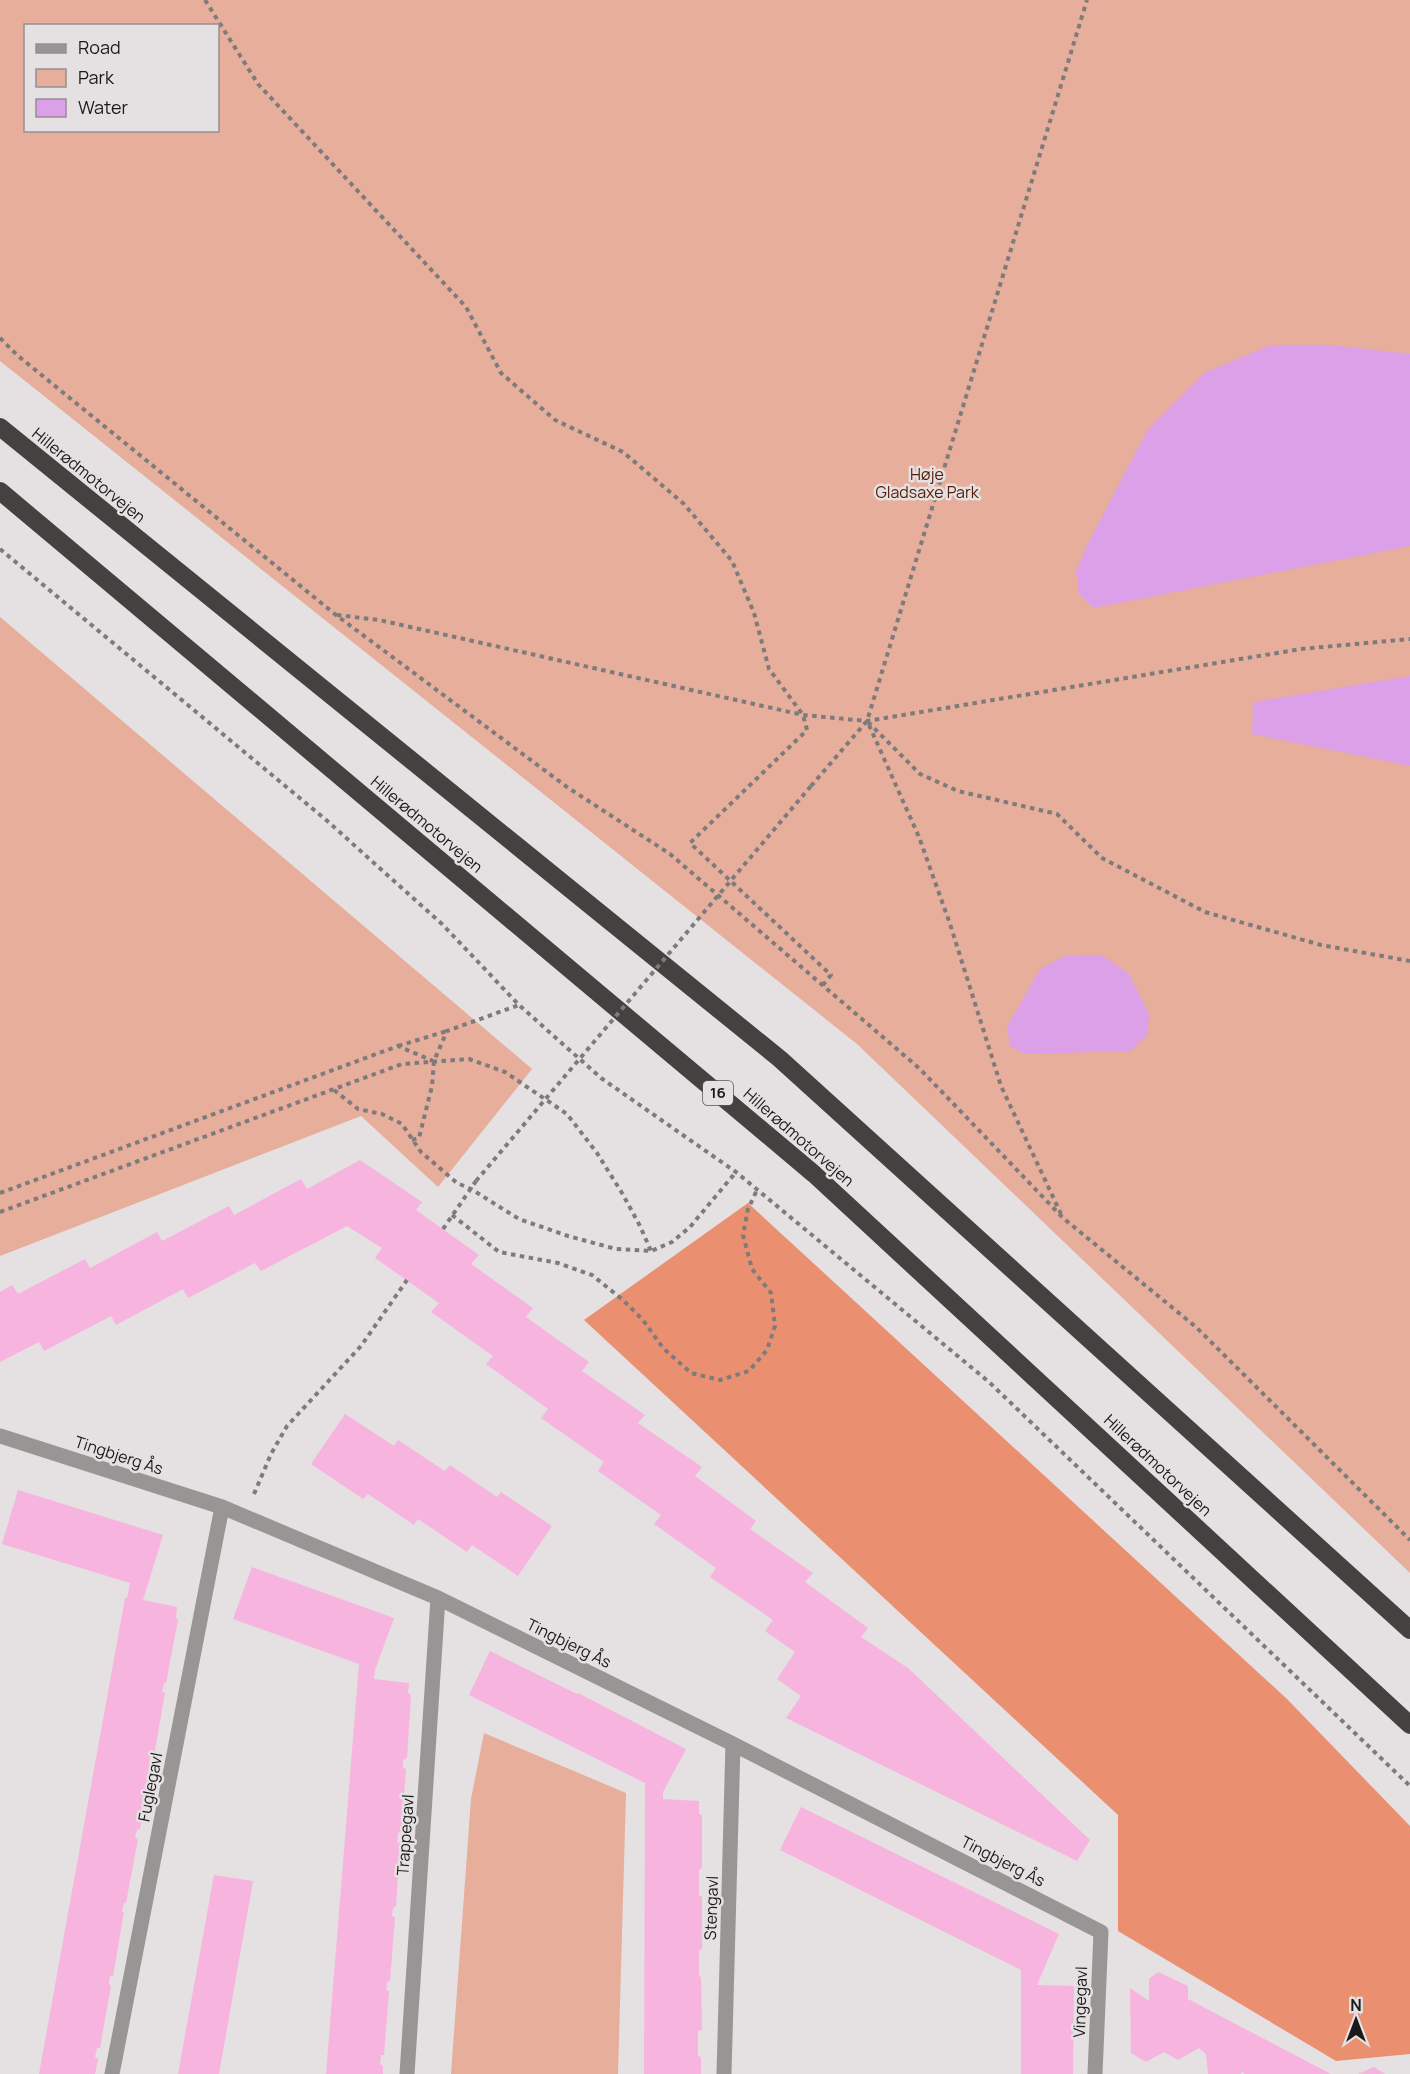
<svg xmlns="http://www.w3.org/2000/svg" width="1410" height="2074" font-family="Manrope,sans-serif">
<style>
.green{fill:#e6ae9b;fill-rule:evenodd}
.forest{fill:#ea9071}
.water{fill:#dba0e8}
.building{fill:#f7b4df}
.lines{fill:none;stroke-linecap:round;stroke-linejoin:round}
.path{stroke:#7e7b7c;stroke-width:4;stroke-dasharray:4.5 4.5;stroke-linecap:butt}
.minor{stroke:#989595;stroke-width:15}
.highway{stroke:#464141;stroke-width:18}
.path-bridge{stroke:#7e7b7c;stroke-width:4;stroke-dasharray:4.5 4.5;stroke-linecap:butt}
.labels{text-anchor:middle;stroke-width:5;stroke-linejoin:round;paint-order:stroke}
.shield{fill:#e5e0e1;stroke:#585556;stroke-width:1.5}
.shield-label{font-size:15px;font-weight:bold;fill:#1b191a}
.park-label{font-size:16px;fill:#551d08;stroke:#e5e0e1}
.street-label{font-size:16px;fill:#1b191a;stroke:#e5e0e1}
</style>
<rect width="100%" height="100%" fill="#e5e0e1"/>
<!-- green -->
<path class="green" d="M0,0H1410V1573L857,1044L0,361ZM26,26H218V130H26Z
M0,617L532,1069L438,1187L361,1116L0,1256Z
M484,1733L626,1793L618,2074H451L471,1799Z"/>
<!-- forest -->
<path class="forest" d="M748,1203L1287,1699L1410,1826V2054L1336,2061L1118,1931V1815L584,1320Z"/>
<!-- water -->
<path class="water" d="M1271,345H1331L1410,354V546L1093,608L1079,594L1076,571L1087,545L1148,429L1204,373Z
M1410,676V766L1252,734L1253,702Z
M1102,955L1129,974L1149,1014L1148,1034L1131,1051L1024,1054L1010,1046L1007,1027L1040,969L1065,956Z"/>
<!-- building -->
<path class="building" d="M360,1160L422,1202L416,1210L479,1255L471,1264L533,1308L526,1317L589,1362L582,1371L645,1415L638,1423L702,1467L695,1476L756,1521L750,1529L813,1573L805,1582L868,1628L861,1637L908,1668L1090,1840L1077,1861L786,1718L801,1696L777,1679L795,1652L765,1631L773,1620L710,1577L716,1568L654,1524L661,1515L598,1471L604,1462L541,1418L548,1409L486,1364L493,1356L431,1312L439,1303L375,1258L382,1248L347,1226L261,1271L255,1263L188,1298L183,1289L116,1325L111,1316L44,1351L39,1342L0,1362V1292L12,1285L18,1294L85,1259L90,1268L157,1232L162,1241L229,1206L234,1215L301,1179L307,1189Z
M345,1414L394,1446L398,1440L445,1471L450,1465L497,1497L501,1492L552,1526L518,1576L472,1545L467,1552L418,1519L414,1525L368,1494L363,1499L311,1464Z
M18,1490L163,1535L143,1600L177,1607L176,1618L178,1620L166,1683H164L162,1692L165,1693L154,1756L150,1757L149,1765L151,1766L140,1829L137,1830L135,1838L138,1839L126,1903H124L122,1911L124,1912L113,1976H110L109,1984L111,1986L100,2048H97L95,2057L98,2059L95,2074H39L125,1598H127L130,1583L2,1544Z
M252,1567L394,1618L375,1670L374,1679L409,1683L408,1693L411,1695L407,1758L403,1760V1768L406,1769L401,1832L398,1833L397,1842L400,1843L396,1906L393,1908L392,1916L395,1917L390,1981L387,1982L386,1990L389,1991L384,2055H381L380,2064L383,2066V2074H326L359,1664L233,1619Z
M490,1651L577,1694L578,1693L686,1749L663,1792V1799L699,1801V1814L702,1815V1868L699,1870V1896H702V1949L699,1950V1976L701,1977L702,2030L698,2031V2056L701,2057V2074H644L645,1783L469,1695Z
M801,1807L1059,1934L1037,1985L1074,1986L1073,2074H1021V1970L780,1850Z
M214,1875L253,1881L219,2074H178Z
M1158,1972L1188,1986V1999L1331,2074H1245L1242,2072L1240,2074H1208L1206,2054L1199,2048L1178,2060L1164,2052L1146,2062L1131,2053L1130,1988L1149,2001V1979Z
M1374,2067L1385,2074H1358Z"/>
<g class="lines">
<!-- path -->
<path class="path" d="M205,0L258,84L466,307L501,373L555,420L623,452L684,504L732,561L754,613L769,669L803,715L807,730L690,843L831,975L822,986
M0,338L17,355L336,615L567,787L670,854L920,1069L1063,1218L1196,1327L1410,1540
M0,549L325,819L442,924L519,1005L601,1078L736,1172L989,1382L1410,1786
M337,615L379,620L803,715L867,721L1301,649L1410,639
M868,722L920,774L958,791L1057,814L1102,858L1205,912L1321,945L1410,961
M869,725L919,837L950,924L1001,1086L1061,1214
M811,786L867,721L1087,0
M398,1046L447,1031
M334,1090L358,1109L382,1114L402,1124L421,1152L457,1183L471,1189L519,1219L568,1236L616,1249L651,1251L672,1242L690,1227L736,1172
M412,1140L419,1138L432,1086L434,1061L447,1031L519,1005
M0,1193L398,1046L433,1061
M0,1212L402,1064L469,1059L505,1072L567,1114L597,1153L622,1193L640,1226L651,1251
M452,1215L499,1252L558,1263L592,1275L623,1300L643,1320L663,1348L691,1373L720,1380L749,1371L767,1350L775,1326L771,1293L752,1269L743,1235L748,1209L757,1190
M443,1229L476,1181
M254,1494L271,1454L287,1426L361,1346L407,1280"/>
<!-- minor -->
<path class="minor" d="M0,1436L222,1507L438,1598L733,1744L1101,1932L1095,2074
M112,2074L222,1507
M407,2074L438,1598
M724,2074L733,1744"/>
<!-- highway -->
<path class="highway" d="M0,427L780,1059L1410,1630
M0,491L814,1174L1410,1725"/>
<!-- path-bridge -->
<path class="path-bridge" d="M476,1181L811,786"/>
</g>
<g class="labels">
<!-- shield labels -->
<rect class="shield" x="703" y="1081" width="30" height="24" rx="4.5"/>
<g class="shield-label">
<text x="718" y="1098">16</text>
</g>
<!-- park labels -->
<g class="park-label">
<text x="927" y="480">Høje<tspan x="927" dy="18">Gladsaxe Park</tspan></text>
</g>
<!-- street labels -->
<g class="street-label">
<text transform="translate(89 475) rotate(39)" y="6">Hillerødmotorvejen</text>
<text transform="translate(427 824) rotate(40)" y="6">Hillerødmotorvejen</text>
<text transform="translate(799 1137) rotate(41)" y="6">Hillerødmotorvejen</text>
<text transform="translate(119 1455) rotate(18)" y="6">Tingbjerg Ås</text>
<text transform="translate(1158 1465) rotate(43)" y="6">Hillerødmotorvejen</text>
<text transform="translate(569 1643) rotate(26)" y="6">Tingbjerg Ås</text>
<text transform="translate(150 1787) rotate(-79)" y="6">Fuglegavl</text>
<text transform="translate(405 1835) rotate(-86)" y="6">Trappegavl</text>
<text transform="translate(1003 1861) rotate(27)" y="6">Tingbjerg Ås</text>
<text transform="translate(711 1908) rotate(-88)" y="6">Stengavl</text>
<text transform="translate(1080 2002) rotate(-88)" y="6">Vingegavl</text>
</g>
</g>
<!-- legend -->
<rect x="24" y="24" width="195" height="108" fill="#e5e0e1" stroke="#949091" stroke-width="1.5"/>
<rect x="36" y="44" width="30" height="9" fill="#989595" stroke="#949091" stroke-width="1.5"/>
<text x="78" y="54" font-size="18" fill="#1b191a">Road</text>
<rect x="36" y="69" width="30" height="18" fill="#e6ae9b" stroke="#949091" stroke-width="1.5"/>
<text x="78" y="84" font-size="18" fill="#1b191a">Park</text>
<rect x="36" y="99" width="30" height="18" fill="#dba0e8" stroke="#949091" stroke-width="1.5"/>
<text x="78" y="114" font-size="18" fill="#1b191a">Water</text>
<!-- north arrow -->
<g transform="translate(1356 2020)" stroke="#e5e0e1" stroke-width="4.5" paint-order="stroke">
<path d="M0-4.5L10 22L0 15L-10 22Z" fill="#1b191a"/>
<text y="-9" font-size="16" font-weight="bold" text-anchor="middle" fill="#1b191a">N</text>
</g>
</svg>
